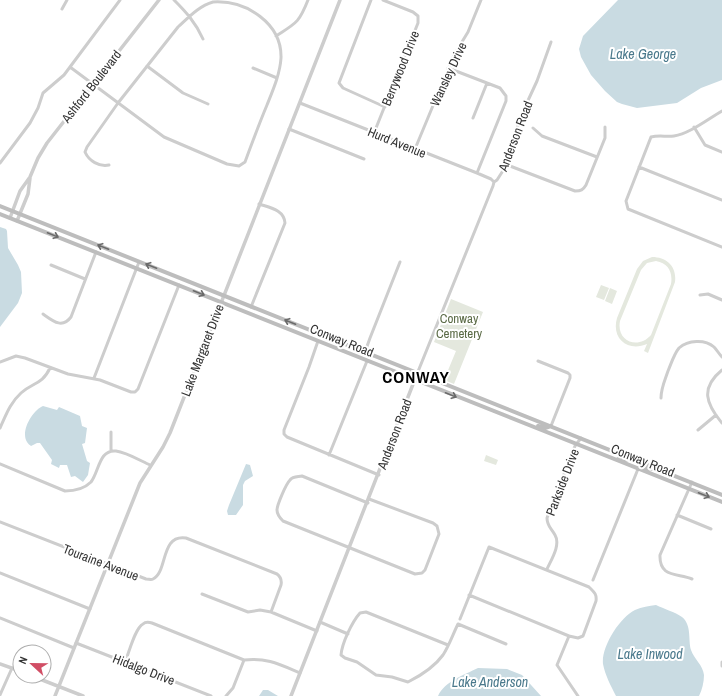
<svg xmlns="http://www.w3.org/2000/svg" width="722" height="696" font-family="'Archivo Narrow',sans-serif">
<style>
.green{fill:#e4e8de;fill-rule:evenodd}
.water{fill:#c9dbe2}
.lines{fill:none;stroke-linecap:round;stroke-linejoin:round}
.minor{stroke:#cdcdcd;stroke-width:3}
.tertiary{stroke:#cdcdcd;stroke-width:3.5}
.secondary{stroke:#bdbdbd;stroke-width:4}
.oneway{stroke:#6a6a6a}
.labels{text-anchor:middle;stroke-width:4;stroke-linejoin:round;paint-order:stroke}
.street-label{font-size:13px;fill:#333;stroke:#fff}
.park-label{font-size:13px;fill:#5a6a45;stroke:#fff}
.water-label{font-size:14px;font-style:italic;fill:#4a798c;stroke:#fff}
.district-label{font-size:17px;font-weight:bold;letter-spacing:1px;fill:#000;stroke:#fff}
</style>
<rect width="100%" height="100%" fill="#fff"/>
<!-- green -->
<path class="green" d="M652,257C667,257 677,267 675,282L648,353L644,351L647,344C628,352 611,339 617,318L637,269L643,261ZM656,261C668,263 673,272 671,284L651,335C638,350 616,341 620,321L641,270L647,263Z
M601,285L609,288L604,300L596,297Z
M610,288L617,291L612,304L605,301Z
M451,299L483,312L454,384L444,380L456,351L434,342Z
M486,455L498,460L496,465L484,461Z"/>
<!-- water -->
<path class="water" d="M618,0H722V80L701,88L677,103L637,108L622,104L617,102L605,91L591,75L581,57L579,49L583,36Z
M0,227L6,229L7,231L8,248L18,265L21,272L22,293L18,303L0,327Z
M43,406L57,410L59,407L80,416L82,426L87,428L85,443L82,444L87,461L90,463L88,475L83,482L75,476L71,477L67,465H60L59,468L51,464L52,460L40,443H37L31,446C30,445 28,444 27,442C20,431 33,410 43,406Z
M246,464L250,465L253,476L245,481L243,485V505L236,515H228L227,511L229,505Z
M656,605C664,609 675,612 682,617C692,625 688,640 691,650C694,659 703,665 704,675C704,682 702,690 699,696H616C611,686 605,675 603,664C601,647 620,617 635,610C642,607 649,606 656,605Z
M478,668L507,669L522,675L541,696H438C445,681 464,675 478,668Z
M263,690H268L278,696H259Z"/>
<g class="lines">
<!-- minor -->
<path class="minor" d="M174,0C186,12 196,23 203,39
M371,0L339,83L343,88L385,107
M62,9L67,0
M276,36C296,23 299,23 308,0
M147,66L183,93L208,104
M70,67L164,137L227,164L239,166L245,162C252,143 259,124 267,105C273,90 280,74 281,58C282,24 247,0 213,2C199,6 189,17 178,27L118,103L87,147L85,152C89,161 99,167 109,165
M253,68L277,78
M448,68L500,88L506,96V101L477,173
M300,103L477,173L491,179L494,182
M722,111C708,119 689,134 674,136C666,137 659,135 651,137L626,201L628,209L722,247
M473,118L487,83
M694,127L705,145L722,152
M533,128L542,136L597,157
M289,129L364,159
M374,133L418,23V16L413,12L383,0
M415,149L454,55L468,32L481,0
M0,163L30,123L38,108L43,93L64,75L120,0
M506,166H510L575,191C581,191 583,190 586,185L605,138V127
M639,167L722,200
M51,265L85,279
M700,295L708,294L722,300
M251,307L285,223C284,210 271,208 259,204
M43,314C53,321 62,329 71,317L96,252
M318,341L309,367L284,430V434L287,437L379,475
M365,352L370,338L400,262
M538,361L568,373L570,375V378L551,426
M0,362L16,356L25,358L68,374L100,380L131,392H135L138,389L179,285
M722,370C700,388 706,404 722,423
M417,374L493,186L494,182L497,180L506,166V157L508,152L525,107L537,81L551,42
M94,378L139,262
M661,398C661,388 665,380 668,371C671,364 674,354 679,348C688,340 705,339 714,347C717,350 719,354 722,357
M0,428C6,415 10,403 21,393C33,382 42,385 50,368
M698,430L716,415
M111,432V451
M329,455L367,361
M0,464L65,491C75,491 84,489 91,482C99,472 99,449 116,451C126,452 141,461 150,465
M692,482L660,555C659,578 678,573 692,579
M368,503L302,476C298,477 293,476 290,480C286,484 277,505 277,510C277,515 280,518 283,521L415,574L422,573L425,570L439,534L437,526L433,523L369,499
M677,515L711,529
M0,522L146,579C149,579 151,580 153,579C168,572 160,534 186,538L277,574C281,577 282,580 281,585L271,612
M547,569C551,560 561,545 555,535C551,528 547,526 547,518L575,446L581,438
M0,573L90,609
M593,580L638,469
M202,594L248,612L260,610L271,612L317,631
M0,618L74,648
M460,619L489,547L589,587C594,592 597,594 596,601L583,636L578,638L569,636L469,595
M320,622L348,634
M569,636L557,665L578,696
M76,643L211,696
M448,645L366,612L360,613C352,622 342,643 341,655L345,658L357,662L376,675L392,677L408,682C420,676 435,666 443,655C449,646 453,634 458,624L506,644
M125,662C129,653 135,628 143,624C145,622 149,622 152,623L244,660C266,657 281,665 300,673
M722,662V666
M0,695L12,668
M226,696L233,688L244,660"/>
<!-- tertiary -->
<path class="tertiary" d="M10,218L20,191L30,177L38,158L47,143L159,0
M17,221L28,194L30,178
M0,664L20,671
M32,676L83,696
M55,696L140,483L163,447L170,433L340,0
M291,696L417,374"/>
<!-- secondary -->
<path class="secondary" d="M0,206L722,495
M0,214L722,502
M538,426L545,428L551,426
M618,459L626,460L631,458
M638,469L645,468L653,469"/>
</g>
<!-- one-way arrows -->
<defs><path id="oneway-shaft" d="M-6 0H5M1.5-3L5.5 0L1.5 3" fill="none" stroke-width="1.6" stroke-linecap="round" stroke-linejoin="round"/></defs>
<g class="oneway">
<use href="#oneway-shaft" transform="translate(53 235) rotate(22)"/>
<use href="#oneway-shaft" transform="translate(103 247) rotate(-158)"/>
<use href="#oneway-shaft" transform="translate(151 266) rotate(-158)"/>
<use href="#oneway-shaft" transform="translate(199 293) rotate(22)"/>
<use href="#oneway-shaft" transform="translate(290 322) rotate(-158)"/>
<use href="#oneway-shaft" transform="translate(451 395) rotate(22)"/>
<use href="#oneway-shaft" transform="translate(704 495) rotate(22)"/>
</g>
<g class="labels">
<!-- street labels -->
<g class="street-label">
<text transform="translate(400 68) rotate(-68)" y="5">Berrywood Drive</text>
<text transform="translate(448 74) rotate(-65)" y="5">Wansley Drive</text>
<text transform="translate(91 86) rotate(-52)" y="5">Ashford Boulevard</text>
<text transform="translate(515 136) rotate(-69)" y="5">Anderson Road</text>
<text transform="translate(397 142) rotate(22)" y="5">Hurd Avenue</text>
<text transform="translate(342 340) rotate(22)" y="5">Conway Road</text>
<text transform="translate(202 350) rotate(-69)" y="5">Lake Margaret Drive</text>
<text transform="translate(394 434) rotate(-69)" y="5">Anderson Road</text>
<text transform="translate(643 460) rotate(22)" y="5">Conway Road</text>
<text transform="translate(562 482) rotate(-69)" y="5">Parkside Drive</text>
<text transform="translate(101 562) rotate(21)" y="5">Touraine Avenue</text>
<text transform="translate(144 669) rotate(21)" y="5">Hidalgo Drive</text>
</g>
<!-- park labels -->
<g class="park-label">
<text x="459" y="323">Conway<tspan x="459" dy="15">Cemetery</tspan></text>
</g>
<!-- water labels -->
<g class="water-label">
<text x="643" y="59">Lake George</text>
<text x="650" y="659">Lake Inwood</text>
<text x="490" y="687">Lake Anderson</text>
</g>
<!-- district labels -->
<g class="district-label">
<text x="416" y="383">CONWAY</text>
</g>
</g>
<!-- north arrow -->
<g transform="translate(32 664) rotate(292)"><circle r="19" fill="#ffffff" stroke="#adadad"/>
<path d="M0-3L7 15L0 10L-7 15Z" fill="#d14e65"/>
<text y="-6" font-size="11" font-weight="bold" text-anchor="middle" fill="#333333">N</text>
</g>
</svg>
